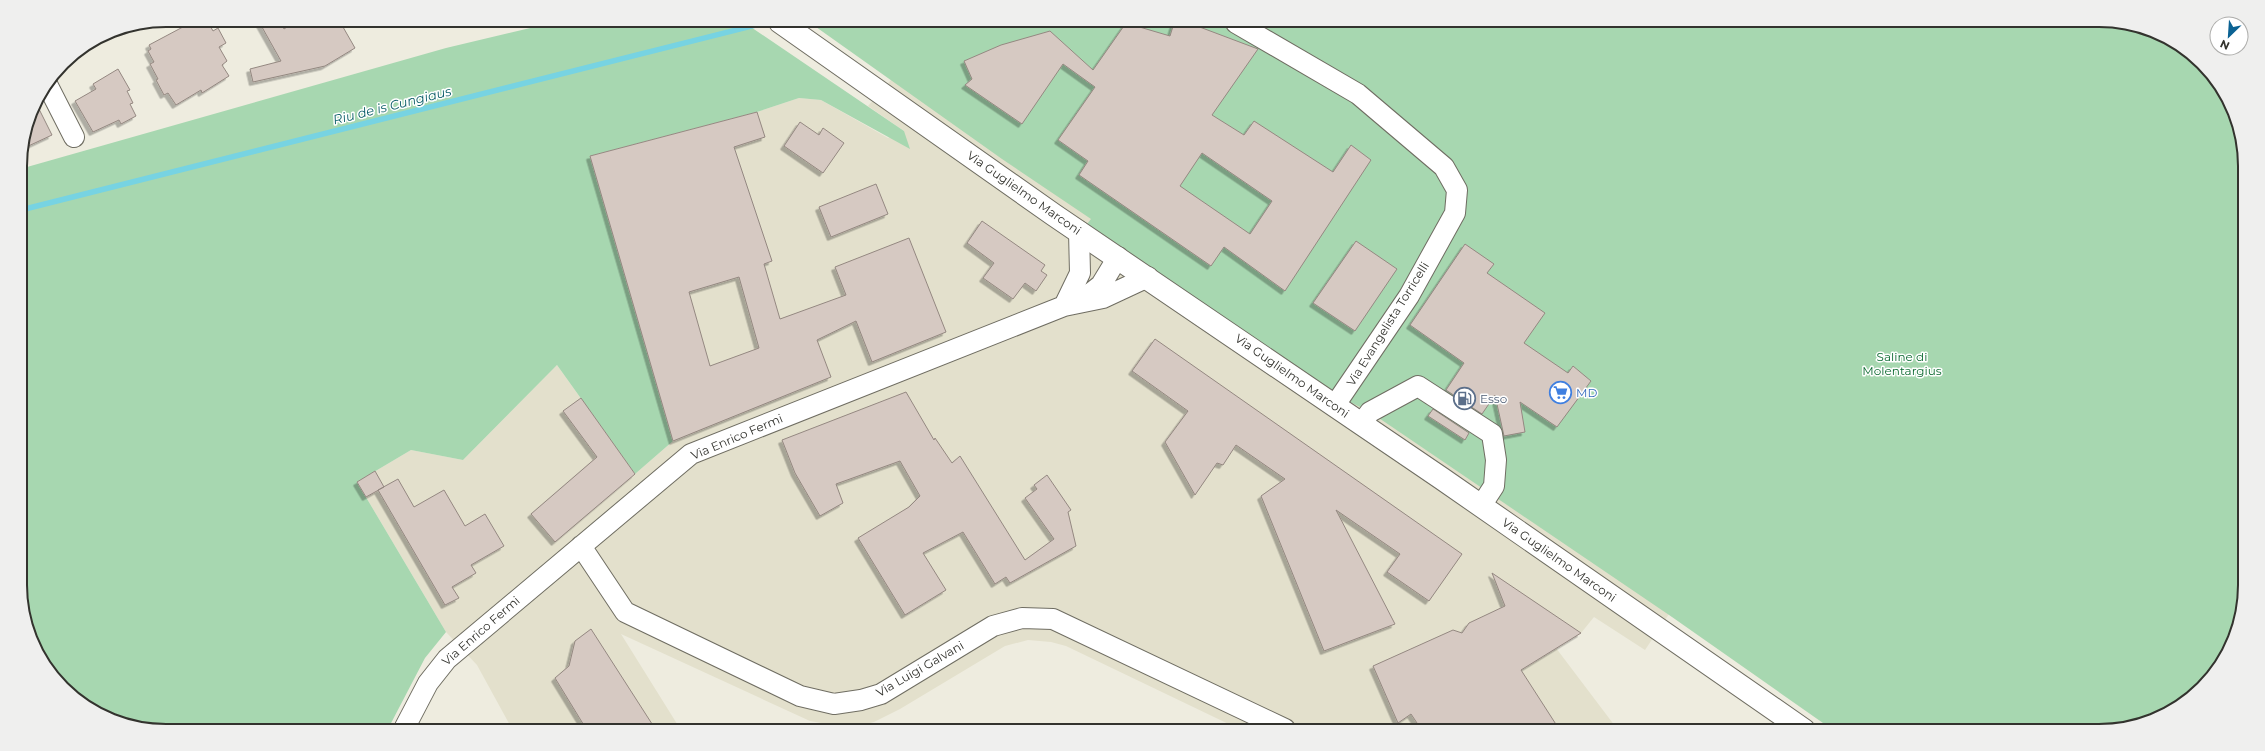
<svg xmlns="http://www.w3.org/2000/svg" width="2265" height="751" font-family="Montserrat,sans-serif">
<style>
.built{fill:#e3e0cc}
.green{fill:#a7d7b0}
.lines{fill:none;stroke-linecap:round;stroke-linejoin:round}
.stream{stroke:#77d3e2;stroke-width:5.5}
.building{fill:#d6c9c2;stroke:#948881;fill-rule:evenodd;filter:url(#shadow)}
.minor-casing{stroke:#6f6d62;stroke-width:22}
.major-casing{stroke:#6f6d62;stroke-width:24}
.minor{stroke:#fff;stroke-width:20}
.major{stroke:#fff;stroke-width:22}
.labels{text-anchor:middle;stroke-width:3;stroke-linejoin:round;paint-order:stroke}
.street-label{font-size:12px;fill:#33332e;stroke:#fff}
.park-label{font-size:12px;fill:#0b6930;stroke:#fff}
.shop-label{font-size:12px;fill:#366cbe;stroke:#fff;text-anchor:start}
.service-label{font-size:12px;fill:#4e5e75;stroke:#fff;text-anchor:start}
.water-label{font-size:13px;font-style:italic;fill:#095c67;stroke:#fff}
.rim{fill:none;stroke:#33332e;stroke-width:2}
</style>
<defs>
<filter id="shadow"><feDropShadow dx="-3.5" dy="3.5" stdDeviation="0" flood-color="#0004"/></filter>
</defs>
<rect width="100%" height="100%" fill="#eeecdf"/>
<!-- built -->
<path class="built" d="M1056,22L1428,23L1689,584L1645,650L1594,617L1581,633L1556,648L1618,730L1239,729L1066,646L1051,642L1028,640L1005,646L900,709L874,722L859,726H838L810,721L621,634L679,727H511L477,665L446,632L357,482L411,450L463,460L557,365L635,474L673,441L590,156L757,112L799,98L821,100L888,138L904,131L868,106L891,80L960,52Z"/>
<!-- green -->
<path class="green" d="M560,21H742L904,131L910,149L821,100L799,98L757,112L590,156L673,441L635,474L557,365L463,460L411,450L357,482L446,632L425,658L389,727L128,726L85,706L56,681L35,649L23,613L20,169L446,48Z
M809,22L2137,25L2180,45L2209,70L2230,101L2242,138L2240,623L2220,666L2188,701L2154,720L2108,731L1833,730L1672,617L1370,412L1342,398L1087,224L1091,219L1002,159Z"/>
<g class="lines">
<!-- stream -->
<path class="stream" d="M21,210L768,22"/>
</g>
<!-- building -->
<path class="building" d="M196,20H207L213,31L218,28L226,43L219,47L227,61L222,65L229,76L202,93L201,90L176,105L168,93L164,95L156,80L158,79L150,64L154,62L148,51L151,49L149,45Z
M258,20H279L284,29L298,20H339L355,48L325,66L253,82L250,69L281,61Z
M1126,23L1170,36L1174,23H1189L1258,49L1212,115L1244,135L1254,121L1333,172L1351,145L1371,160L1285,291L1224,247L1211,266L1079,175L1088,161L1058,140L1095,87L1063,64L1022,124L965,85L972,79L964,61L1001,45L1050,31L1093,70ZM1202,153L1272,201L1250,234L1180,186Z
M118,69L130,90L127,91L133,103L130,104L136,116L121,124L119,120L93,132L75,101L96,89L93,84Z
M36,103L52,135L22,149L31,110Z
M757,112L765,137L734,147L772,261L764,264L780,319L846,295L835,267L909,238L946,332L872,362L856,321L817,340L831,377L673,441L590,156ZM739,277L759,348L710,366L689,292Z
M800,122L819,135L823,128L844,143L823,173L784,146Z
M876,184L888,214L831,237L819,207Z
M982,221L1045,265L1041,271L1047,275L1036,291L1025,283L1013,299L983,278L994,263L967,243Z
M1356,241L1397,269L1355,331L1313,303Z
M1465,244L1494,264L1487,273L1545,313L1524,343L1568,373L1573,366L1591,381L1557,427L1520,402L1525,432L1504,436L1495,395L1482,414L1446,390L1464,363L1410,325Z
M1155,339L1462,554L1429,601L1387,572L1400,554L1336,510L1395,624L1324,651L1261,496L1285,479L1236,445L1223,465L1217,463L1195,495L1165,442L1188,411L1132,371Z
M906,392L934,440L935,438L952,463L960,456L1025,560L1054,539L1025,498L1037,489L1034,485L1047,475L1071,510L1068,512L1076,546L1010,583L1006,577L995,584L963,532L923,553L946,590L905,615L858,538L909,507L920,496L900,461L836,484L843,503L820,516L795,473L782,440Z
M581,398L635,474L555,542L531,514L597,457L563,411Z
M1433,409L1469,433L1465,440L1428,416Z
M375,471L384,487L366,497L357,482Z
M398,479L414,507L444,490L465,526L485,514L504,546L471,565L476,573L452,587L459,598L445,605L378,490Z
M1492,573L1581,633L1521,670L1559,729H1421L1411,714L1398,723L1373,666L1453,630L1462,633L1469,623L1505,606Z
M591,629L654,727H585L555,678L569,666L575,641Z"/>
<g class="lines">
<defs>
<path id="minor" d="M1236,23L1358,94L1444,167L1457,190L1455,213L1409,296L1335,405
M48,86L74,137
M1082,300L1101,285L1118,257
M1064,306L1080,273L1079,231
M1361,424L1370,412L1418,386L1492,434L1496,460L1494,486L1481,506
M581,546L625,612L800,696L834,704L861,700L881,694L993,626L1022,618L1053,619L1285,729
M405,727L428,683L447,659L691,454L1064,306L1103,298L1148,277"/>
<path id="major" d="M780,22L1054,215L1441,478L1804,730"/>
</defs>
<!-- minor casing -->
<use href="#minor" class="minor-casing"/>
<!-- major casing -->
<use href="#major" class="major-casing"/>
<!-- minor -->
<use href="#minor" class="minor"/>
<!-- major -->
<use href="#major" class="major"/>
</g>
<!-- icons -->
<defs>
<symbol id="supermarket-ring" viewBox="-11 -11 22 22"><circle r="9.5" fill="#fff" stroke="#3f7fe0" stroke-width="1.5"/><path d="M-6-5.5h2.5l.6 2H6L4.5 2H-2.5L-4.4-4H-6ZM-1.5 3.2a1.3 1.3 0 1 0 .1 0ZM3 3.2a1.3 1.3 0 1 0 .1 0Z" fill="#3f7fe0"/></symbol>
<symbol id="fuel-ring" viewBox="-11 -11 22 22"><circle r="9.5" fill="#fff" stroke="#5c6f8a" stroke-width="1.5"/><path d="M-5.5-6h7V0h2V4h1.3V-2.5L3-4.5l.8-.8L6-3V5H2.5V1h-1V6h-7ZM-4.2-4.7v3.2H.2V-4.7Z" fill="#5c6f8a"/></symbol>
</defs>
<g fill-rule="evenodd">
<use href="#supermarket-ring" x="1548" y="380" width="25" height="25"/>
<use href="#fuel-ring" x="1452" y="386" width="25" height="25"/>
</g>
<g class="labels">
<!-- street labels -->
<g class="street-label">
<text transform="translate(1024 193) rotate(35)" y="4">Via Guglielmo Marconi</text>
<text transform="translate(1388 324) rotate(-58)" y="4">Via Evangelista Torricelli</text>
<text transform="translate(1292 376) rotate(35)" y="4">Via Guglielmo Marconi</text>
<text transform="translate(737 437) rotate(-23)" y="4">Via Enrico Fermi</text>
<text transform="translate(1559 560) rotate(35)" y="4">Via Guglielmo Marconi</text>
<text transform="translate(481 631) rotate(-41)" y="4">Via Enrico Fermi</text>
<text transform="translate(920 669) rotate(-30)" y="4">Via Luigi Galvani</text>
</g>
<!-- park labels -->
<g class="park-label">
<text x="1902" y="361">Saline di<tspan x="1902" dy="14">Molentargius</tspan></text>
</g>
<!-- shop labels -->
<g class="shop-label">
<text x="1576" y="397">MD</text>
</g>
<!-- service labels -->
<g class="service-label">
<text x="1480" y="403">Esso</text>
</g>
<!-- water labels -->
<g class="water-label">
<text transform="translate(392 105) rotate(-14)" y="5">Riu de is Cungiaus</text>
</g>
</g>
<!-- crop -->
<path d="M0 0H2265V751H0ZM166 27H2099A139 139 0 0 1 2238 166V585A139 139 0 0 1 2099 724H166A139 139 0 0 1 27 585V166A139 139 0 0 1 166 27Z" fill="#efefee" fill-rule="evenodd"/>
<path class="rim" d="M166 27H2099A139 139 0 0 1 2238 166V585A139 139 0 0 1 2099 724H166A139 139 0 0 1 27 585V166A139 139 0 0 1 166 27Z"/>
<!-- north arrow -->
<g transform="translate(2229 36) rotate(205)"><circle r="19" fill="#ffffff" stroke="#adadab"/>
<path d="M0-3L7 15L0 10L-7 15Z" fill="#0b6293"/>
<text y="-6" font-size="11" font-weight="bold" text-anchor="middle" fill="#33332e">N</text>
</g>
</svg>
